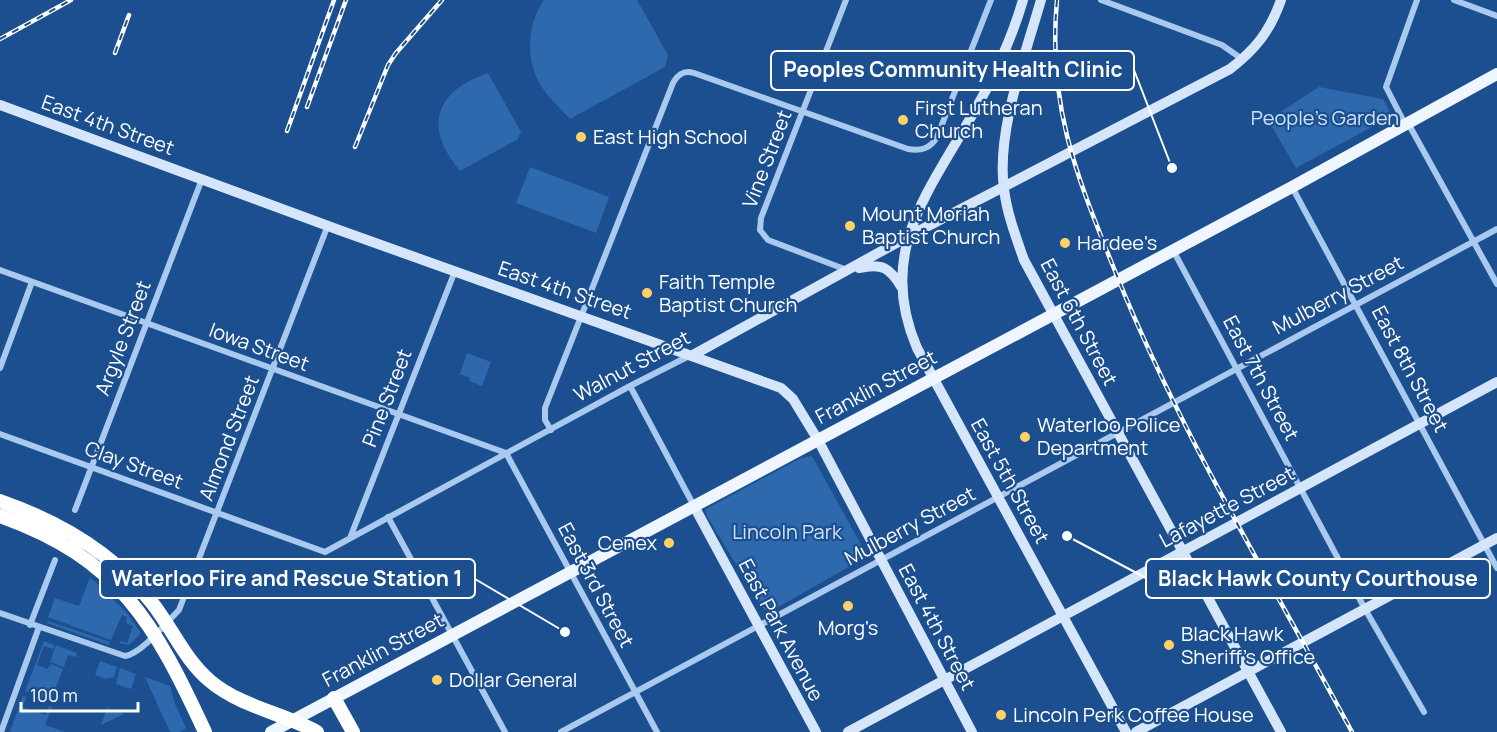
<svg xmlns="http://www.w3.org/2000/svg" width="1497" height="732" font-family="Manrope,sans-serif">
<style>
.green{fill:#2e69ad}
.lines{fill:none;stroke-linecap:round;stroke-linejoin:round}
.street{stroke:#a9c9ee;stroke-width:6}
.secondary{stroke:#d6e6fa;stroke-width:10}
.primary{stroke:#f0f6ff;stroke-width:12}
.highway{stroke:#fff;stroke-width:14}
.rail-casing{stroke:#fff;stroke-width:4.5}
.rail{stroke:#1b4f8f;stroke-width:2;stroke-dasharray:7;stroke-linecap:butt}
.poi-dot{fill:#ffd166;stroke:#1b4f8f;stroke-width:2}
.labels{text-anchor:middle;stroke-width:4.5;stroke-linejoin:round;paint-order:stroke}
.poi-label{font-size:20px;fill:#fff;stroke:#1b4f8f;text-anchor:start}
.park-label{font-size:20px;fill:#cfe3fa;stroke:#1b4f8f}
.street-label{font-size:20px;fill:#fff;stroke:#1b4f8f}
.leader{fill:none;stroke:#fff;stroke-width:2}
.callout-dot{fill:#fff;stroke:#1b4f8f;stroke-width:2}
.callout{fill:#1b4f8f;stroke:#fff;stroke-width:2}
.callout-label{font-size:21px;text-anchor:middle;font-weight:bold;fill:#fff}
</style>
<rect width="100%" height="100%" fill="#1b4f8f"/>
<!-- green -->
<path class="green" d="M544,0H637L668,55L665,67L570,119C559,107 546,96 539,82C525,57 528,23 544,0Z
M488,73L521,132L518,139L460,171C423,127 435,91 488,73Z
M1319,87L1383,99L1392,116L1296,168L1268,120Z
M530,167L609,197L596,233L516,203Z
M467,353L491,362L482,386L469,381L470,378L460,374Z
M812,456L864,550V555L861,560L771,611L765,610L761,606L707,516L706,509L801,458Z
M90,577L126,612L141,633L129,645L119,643L121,641L127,643L133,626L126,623L127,617L122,615L111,640L48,617L55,598L79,606Z
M48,621L110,642L109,645L47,623Z
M44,641L54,645L53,649L44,646L37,665L47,669L51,664L63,669L51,700L25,691Z
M56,645L77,653L76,657L68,655L64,667L50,662Z
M100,661L117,667L114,677L106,679L95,675Z
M120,668L136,674L131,689L116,684Z
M145,677L170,686L175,704L186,728L180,732H170Z
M23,696L26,697L23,707L46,715L49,706L52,707L45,725L65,732H10Z
M107,708L124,714L101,725Z"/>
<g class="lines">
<!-- street -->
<path class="street" d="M846,0L761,218L760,230L768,240L847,270
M1101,0L1222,45L1242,59
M1454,0L1497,16
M1408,123L1497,284
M1405,124L1386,87L1417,0
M1292,187L1497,568
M1173,250L1365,609L1424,712
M0,270L506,453L657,732
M0,368L32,282
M630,386L694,506
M551,430L545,420V408L673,83C678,74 684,70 694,73L908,149C921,151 930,149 937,137L991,0
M0,434L325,552L630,386L689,356
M75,510L202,179
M388,517L505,732
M350,538L455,271
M0,613L125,656C141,654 167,622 179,610L328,225
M30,625L55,560
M1,732L39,627
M561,732L1497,229"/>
<!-- secondary -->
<path class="secondary" d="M1023,0C1012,38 995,75 975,110C931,189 875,251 917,348L1126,732
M1041,0C1025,56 996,132 1004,189C1007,214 1016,237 1024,260L1281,732
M0,105L339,230L781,388L793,399L818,440L972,732
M859,268C883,263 890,268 902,288
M693,355L909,236L1230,69C1256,49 1270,31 1281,0
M694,506L816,732
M848,732L1497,382
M1136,732L1497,538"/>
<!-- primary -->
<path class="primary" d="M271,732L1292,187L1497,74"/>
<!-- highway -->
<path class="highway" d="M0,501C60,522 114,553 153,604C173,630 185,660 210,681C241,707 283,713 317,732
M0,516C119,558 155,624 205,732
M334,698L353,732"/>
<defs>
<path id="rail" d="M1057,0C1047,108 1078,179 1117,276C1181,435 1271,581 1352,732
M0,39L71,0
M115,53L129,15
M307,107L346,0
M287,131L334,0
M355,147L388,65L396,53L442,0"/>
</defs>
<!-- rail casing -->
<use href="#rail" class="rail-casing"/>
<!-- rail -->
<use href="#rail" class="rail"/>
</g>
<!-- markers -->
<g class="poi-dot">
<circle cx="903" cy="120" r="6"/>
<circle cx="581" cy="137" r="6"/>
<circle cx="850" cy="226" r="6"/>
<circle cx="1065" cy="243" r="6"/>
<circle cx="647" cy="293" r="6"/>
<circle cx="1025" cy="437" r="6"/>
<circle cx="669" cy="543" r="6"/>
<circle cx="848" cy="606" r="6"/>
<circle cx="1169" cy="645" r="6"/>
<circle cx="437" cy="680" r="6"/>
<circle cx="1001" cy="715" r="6"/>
</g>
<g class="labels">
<!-- poi labels -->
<g class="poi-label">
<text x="915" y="115">First Lutheran<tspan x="915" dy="23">Church</tspan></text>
<text x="593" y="144">East High School</text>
<text x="862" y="221">Mount Moriah<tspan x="862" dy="23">Baptist Church</tspan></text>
<text x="1077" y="250">Hardee's</text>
<text x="659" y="289">Faith Temple<tspan x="659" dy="23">Baptist Church</tspan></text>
<text x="1037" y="432">Waterloo Police<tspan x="1037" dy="23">Department</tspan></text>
<text x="657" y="550" text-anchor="end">Cenex</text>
<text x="848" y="635" text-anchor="middle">Morg's</text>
<text x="1181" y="641">Black Hawk<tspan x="1181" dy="23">Sheriff's Office</tspan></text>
<text x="449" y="687">Dollar General</text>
<text x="1013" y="722">Lincoln Perk Coffee House</text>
</g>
<!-- park labels -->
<g class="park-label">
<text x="1325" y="125">People's Garden</text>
<text x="787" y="539">Lincoln Park</text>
</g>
<!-- street labels -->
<g class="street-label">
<text transform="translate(108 125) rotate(20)" y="7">East 4th Street</text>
<text transform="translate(767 159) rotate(-69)" y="7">Vine Street</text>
<text transform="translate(565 290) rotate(19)" y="7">East 4th Street</text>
<text transform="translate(1338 295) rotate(-28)" y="7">Mulberry Street</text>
<text transform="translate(1079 322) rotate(62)" y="7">East 6th Street</text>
<text transform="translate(123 338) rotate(-69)" y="7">Argyle Street</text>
<text transform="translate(259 347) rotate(20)" y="7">Iowa Street</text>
<text transform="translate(632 366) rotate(-28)" y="7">Walnut Street</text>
<text transform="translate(1410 369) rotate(62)" y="7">East 8th Street</text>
<text transform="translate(1261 378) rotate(62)" y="7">East 7th Street</text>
<text transform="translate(876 387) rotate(-28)" y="7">Franklin Street</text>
<text transform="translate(387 398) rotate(-69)" y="7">Pine Street</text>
<text transform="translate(229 438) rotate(-69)" y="7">Almond Street</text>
<text transform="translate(134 465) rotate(20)" y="7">Clay Street</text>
<text transform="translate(1010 481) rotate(61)" y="7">East 5th Street</text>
<text transform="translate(1227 507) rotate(-28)" y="7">Lafayette Street</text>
<text transform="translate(910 526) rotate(-28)" y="7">Mulberry Street</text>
<text transform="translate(596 585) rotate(62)" y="7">East 3rd Street</text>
<text transform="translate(937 627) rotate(62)" y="7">East 4th Street</text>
<text transform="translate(781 630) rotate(62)" y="7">East Park Avenue</text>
<text transform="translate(383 650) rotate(-28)" y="7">Franklin Street</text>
</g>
</g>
<!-- callouts -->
<path class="leader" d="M1172 168L1134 70M1067 536L1146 578M565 632L475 579"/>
<g class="callout-dot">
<circle cx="1172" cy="168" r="6"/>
<circle cx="1067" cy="536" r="6"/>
<circle cx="565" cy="632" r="6"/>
</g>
<g class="callout">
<rect x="771" y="51" width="363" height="39" rx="6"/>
<rect x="1146" y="559" width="344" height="39" rx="6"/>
<rect x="100" y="559" width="375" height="39" rx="6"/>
</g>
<g class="callout-label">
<text x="953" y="77">Peoples Community Health Clinic</text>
<text x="1318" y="586">Black Hawk County Courthouse</text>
<text x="287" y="586">Waterloo Fire and Rescue Station 1</text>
</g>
<!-- scale -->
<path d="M21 702v9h117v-9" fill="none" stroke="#ffffff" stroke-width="3"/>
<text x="30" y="702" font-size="18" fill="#ffffff" stroke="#1b4f8f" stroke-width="4.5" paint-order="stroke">100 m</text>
</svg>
